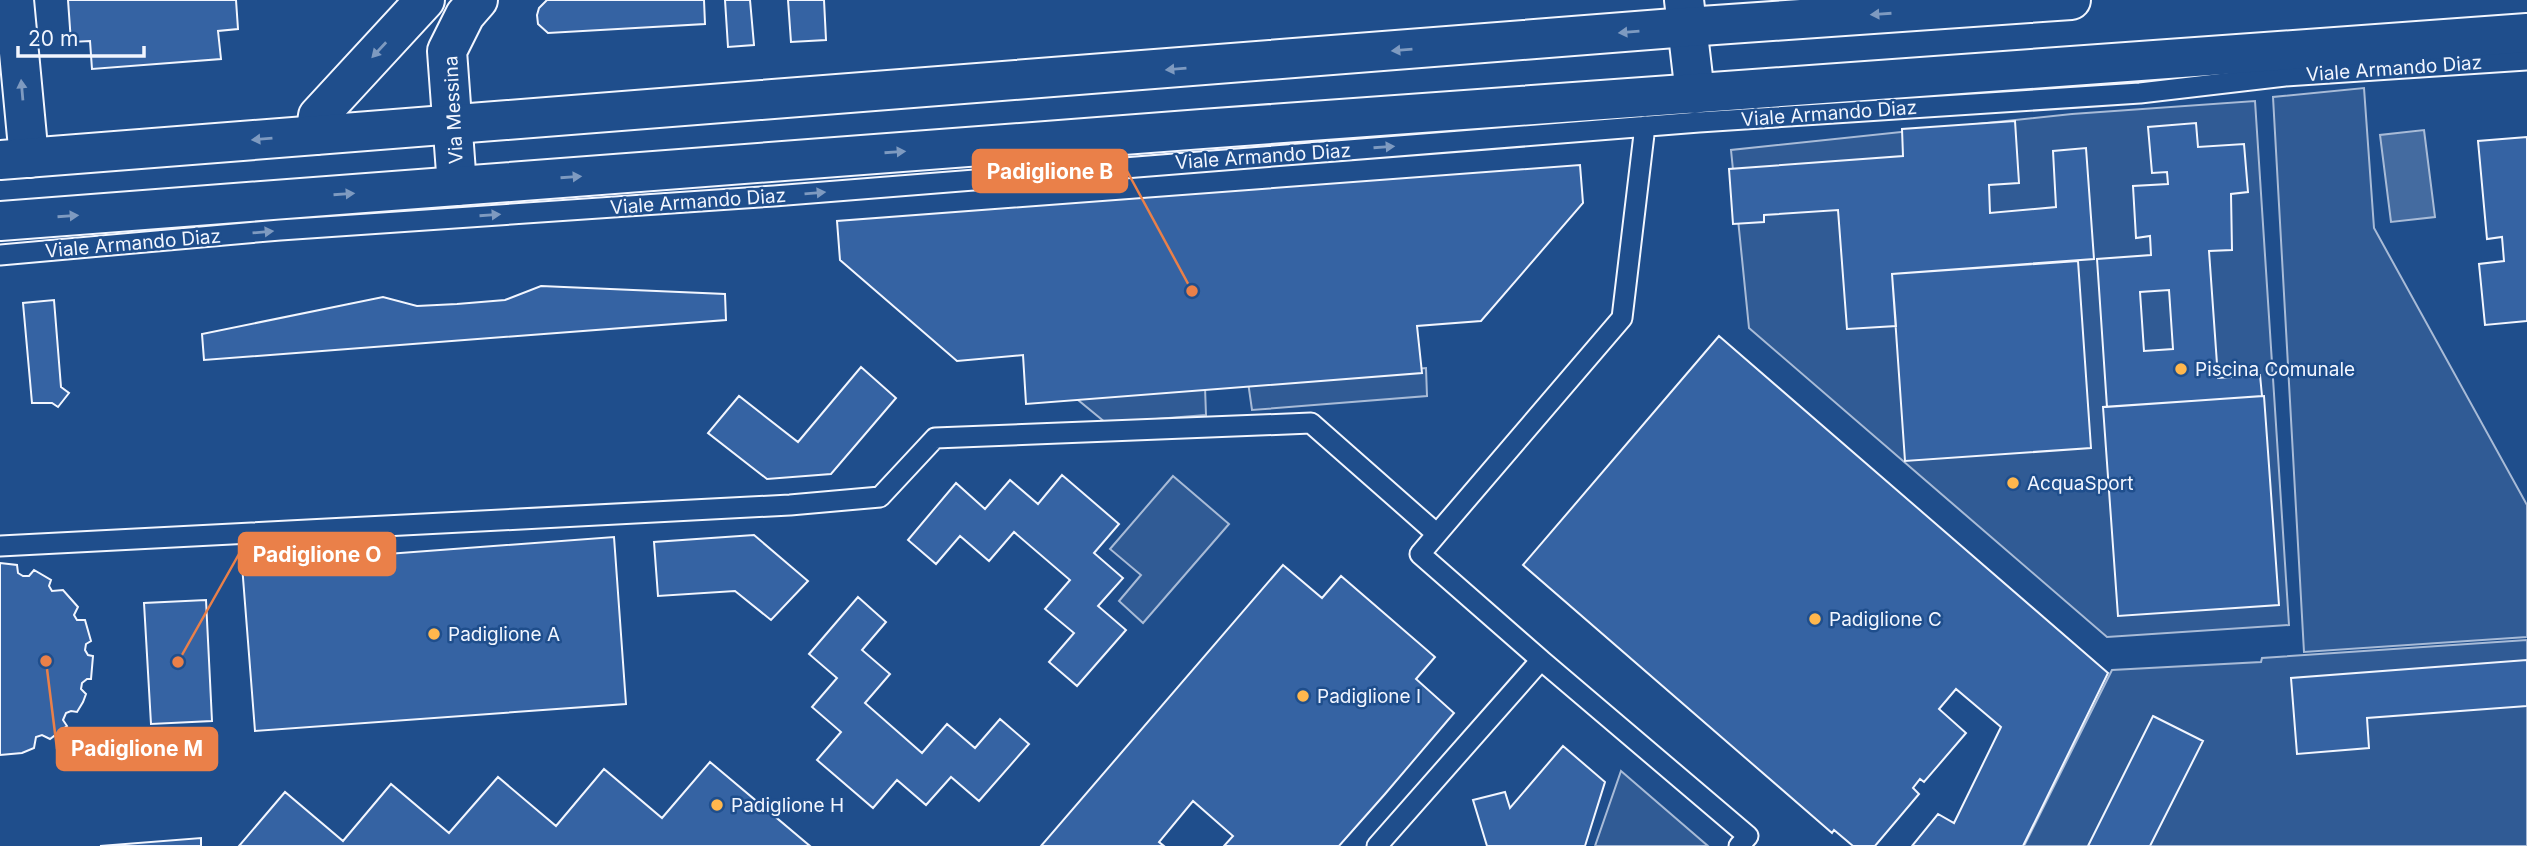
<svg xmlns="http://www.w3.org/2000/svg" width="2527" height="846" font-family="Inter,sans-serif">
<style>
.built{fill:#305b95;stroke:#a8bbd7;stroke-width:2}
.water{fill:#446ba0;stroke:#a8bbd7;stroke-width:2}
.building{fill:#3563a3;stroke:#f2f6ff;stroke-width:2;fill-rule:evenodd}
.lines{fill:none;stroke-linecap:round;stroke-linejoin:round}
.service-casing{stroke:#f2f6ff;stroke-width:23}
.minor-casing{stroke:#f2f6ff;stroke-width:42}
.secondary-casing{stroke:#f2f6ff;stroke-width:42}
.service{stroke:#1f4e8c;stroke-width:19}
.minor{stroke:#1f4e8c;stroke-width:38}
.secondary{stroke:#1f4e8c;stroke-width:38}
.oneway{fill:#7e9ac0}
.poi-dot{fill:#ffb74d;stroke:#1f4e8c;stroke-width:2.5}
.labels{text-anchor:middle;stroke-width:5;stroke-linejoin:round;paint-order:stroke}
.street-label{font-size:19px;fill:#f2f6ff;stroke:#1f4e8c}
.poi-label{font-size:19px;fill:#f2f6ff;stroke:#1f4e8c;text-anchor:start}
.leader{fill:none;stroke:#ea8049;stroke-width:2.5}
.callout-dot{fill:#ea8049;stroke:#1f4e8c;stroke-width:2.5}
.callout{fill:#ea8049;stroke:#ea8049;stroke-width:2.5}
.callout-label{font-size:21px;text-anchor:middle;font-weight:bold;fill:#fff}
</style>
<rect width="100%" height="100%" fill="#1f4e8c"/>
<!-- built -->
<path class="built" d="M2364,88L2374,228L2527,505V637L2304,652L2273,97Z
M2255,101L2289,625L2107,637L1749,328L1731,150L2072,114Z
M1426,368L1427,396L1252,410L1248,382Z
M1205,387L1206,415L1106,423L1072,395Z
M1173,476L1229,524L1143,623L1119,601L1141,575L1110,549Z
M2527,640V846H2024L2112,670L2261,662L2262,658Z
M1621,771L1708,846H1595Z"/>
<!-- water -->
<path class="water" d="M2424,130L2435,217L2391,222L2380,135Z"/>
<!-- building -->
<path class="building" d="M68,0H236L238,29L218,31L221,59L92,69L90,41L71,42Z
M547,0H704L705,24L548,33L538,24L537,15L539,8Z
M725,0H750L754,45L728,47Z
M788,0H824L826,40L791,42Z
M2015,121L2019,183L1989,185L1990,213L2056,207L2053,151L2086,148L2094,259L1892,274L1896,326L1847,329L1838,210L1764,215V222L1733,224L1729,169L1903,156L1902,129Z
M2196,123L2198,147L2244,144L2248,192L2231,194L2232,250L2209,251L2218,378L2260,375L2262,396L2107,407L2097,259L2151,255L2150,236L2136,238L2133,186L2168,184L2167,172L2152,173L2148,127ZM2169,290L2173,349L2144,351L2140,292Z
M2527,137V321L2485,325L2479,264L2504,261L2502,237L2487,239L2478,141Z
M1580,165L1583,203L1481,321L1417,326L1422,373L1026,404L1023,355L957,361L840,260L837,221Z
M2078,261L2091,448L1905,461L1892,274Z
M541,286L725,294L726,320L204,360L202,334L383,297L417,306L457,304L505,300Z
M54,300L61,387L69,393L58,407L52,403H32L23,303Z
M1719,336L2108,673L2023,846H1912L1938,814L1954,823L2001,727L1956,689L1939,709L1966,733L1924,782L1920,779L1913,788L1919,794L1875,846H1853L1834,830L1832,833L1523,565Z
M861,367L896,398L831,474L767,479L708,433L739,396L798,442Z
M2264,396L2279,605L2118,616L2103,407Z
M1062,475L1119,524L1094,553L1123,578L1098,606L1126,630L1077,686L1049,662L1074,633L1045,609L1070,580L1014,532L989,561L960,536L936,564L908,540L956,483L985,509L1010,480L1038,504Z
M754,535L808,581L771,620L735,591L658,596L654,542Z
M614,537L626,704L255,731L242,565Z
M0,563L17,565L18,573L23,576H29L34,570L51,580L49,586L52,591L63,590L78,607L74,615L77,620H85L91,641L86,644L85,650L88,655L93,656L91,679H87L82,683L81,689L86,694L83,702L77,712L71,711L66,713L63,720L67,726L50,739L42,735L36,737L34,748L22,753L0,755Z
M1283,565L1322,598L1341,576L1435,657L1416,679L1454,713L1385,794L1339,846H1224L1233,836L1193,801L1159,842L1164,846H1041Z
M858,597L886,622L862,650L890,674L865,703L922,753L947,724L975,748L1000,719L1029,744L979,801L951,777L926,805L897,780L873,808L817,760L841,732L812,707L837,678L809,654Z
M206,600L212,721L151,724L144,603Z
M2527,660V706L2367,718L2369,748L2297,754L2291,678Z
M2153,716L2203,741L2150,846H2088Z
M1563,746L1605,782L1585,846H1487L1473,800L1505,792L1510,808Z
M710,762L810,846H239L285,792L343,841L391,784L449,833L498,777L556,826L604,769L662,818Z
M201,838V846H100Z"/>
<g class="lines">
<defs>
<path id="service" d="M0,255L280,230L774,196L1699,122L2140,93L2285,76L2527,60
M1437,534L1622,318L1645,126
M0,546L790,505L880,497L935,438L1311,423L1437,534L1420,554L1541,660L1377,846
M1541,660L1748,836L1739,846"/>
<path id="minor" d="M14,0L29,158
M1684,0L1695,94
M315,135L318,116L425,0
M457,186L447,51L465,15L478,0"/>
<path id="secondary" d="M0,160L1687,27L2071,0
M0,221L1202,129L2527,33"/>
</defs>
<!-- service casing -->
<use href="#service" class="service-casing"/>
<!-- minor casing -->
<use href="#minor" class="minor-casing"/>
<!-- secondary casing -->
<use href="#secondary" class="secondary-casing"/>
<!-- service -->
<use href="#service" class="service"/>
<!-- minor -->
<use href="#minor" class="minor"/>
<!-- secondary -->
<use href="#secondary" class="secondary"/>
</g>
<!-- one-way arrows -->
<defs><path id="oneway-solid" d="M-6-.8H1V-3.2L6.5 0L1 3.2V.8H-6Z" transform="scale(1.75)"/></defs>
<g class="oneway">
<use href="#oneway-solid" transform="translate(1881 14) rotate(176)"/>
<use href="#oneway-solid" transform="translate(1629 32) rotate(175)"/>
<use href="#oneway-solid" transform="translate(379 50) rotate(133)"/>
<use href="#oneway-solid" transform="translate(1402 50) rotate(175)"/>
<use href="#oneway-solid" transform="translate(1176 69) rotate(175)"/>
<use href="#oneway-solid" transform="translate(22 90) rotate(-95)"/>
<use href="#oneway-solid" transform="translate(262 139) rotate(175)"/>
<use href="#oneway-solid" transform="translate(1384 147) rotate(-4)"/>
<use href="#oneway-solid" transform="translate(895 152) rotate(-4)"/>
<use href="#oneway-solid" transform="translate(571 177) rotate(-4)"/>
<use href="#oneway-solid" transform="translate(815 193) rotate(-5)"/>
<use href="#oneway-solid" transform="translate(344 194) rotate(-4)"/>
<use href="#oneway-solid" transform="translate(490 215) rotate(-4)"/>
<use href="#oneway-solid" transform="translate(68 216) rotate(-4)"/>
<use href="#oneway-solid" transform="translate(263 232) rotate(-5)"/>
</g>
<!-- markers -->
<g class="poi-dot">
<circle cx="2181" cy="369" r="7"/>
<circle cx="2013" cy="483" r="7"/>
<circle cx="1815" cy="619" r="7"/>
<circle cx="434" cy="634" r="7"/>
<circle cx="1303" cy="696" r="7"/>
<circle cx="717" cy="805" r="7"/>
</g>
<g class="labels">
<!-- street labels -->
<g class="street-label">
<text transform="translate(2394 68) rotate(-4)" y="7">Viale Armando Diaz</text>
<text transform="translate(453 110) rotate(-93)" y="7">Via Messina</text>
<text transform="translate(1829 113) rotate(-4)" y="7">Viale Armando Diaz</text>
<text transform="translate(1263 156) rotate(-4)" y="7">Viale Armando Diaz</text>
<text transform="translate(698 201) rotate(-4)" y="7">Viale Armando Diaz</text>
<text transform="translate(133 243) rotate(-5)" y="7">Viale Armando Diaz</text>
</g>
<!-- poi labels -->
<g class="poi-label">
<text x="2195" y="376">Piscina Comunale</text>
<text x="2027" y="490">AcquaSport</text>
<text x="1829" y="626">Padiglione C</text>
<text x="448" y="641">Padiglione A</text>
<text x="1317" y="703">Padiglione I</text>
<text x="731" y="812">Padiglione H</text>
</g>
</g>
<!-- callouts -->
<path class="leader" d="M1192 291L1127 171M178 662L239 554M46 661L57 749"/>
<g class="callout-dot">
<circle cx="1192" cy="291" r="7"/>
<circle cx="178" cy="662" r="7"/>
<circle cx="46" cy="661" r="7"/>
</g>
<g class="callout">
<rect x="973" y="150" width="154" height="42" rx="7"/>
<rect x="239" y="533" width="156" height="42" rx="7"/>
<rect x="57" y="728" width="160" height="42" rx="7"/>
</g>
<g class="callout-label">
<text x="1050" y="179">Padiglione B</text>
<text x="317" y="562">Padiglione O</text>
<text x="137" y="756">Padiglione M</text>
</g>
<!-- scale -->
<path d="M18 46v10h126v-10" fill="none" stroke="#f2f6ff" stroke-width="3.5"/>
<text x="28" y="46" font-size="21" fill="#f2f6ff" stroke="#1f4e8c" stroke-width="5" paint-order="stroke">20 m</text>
</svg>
